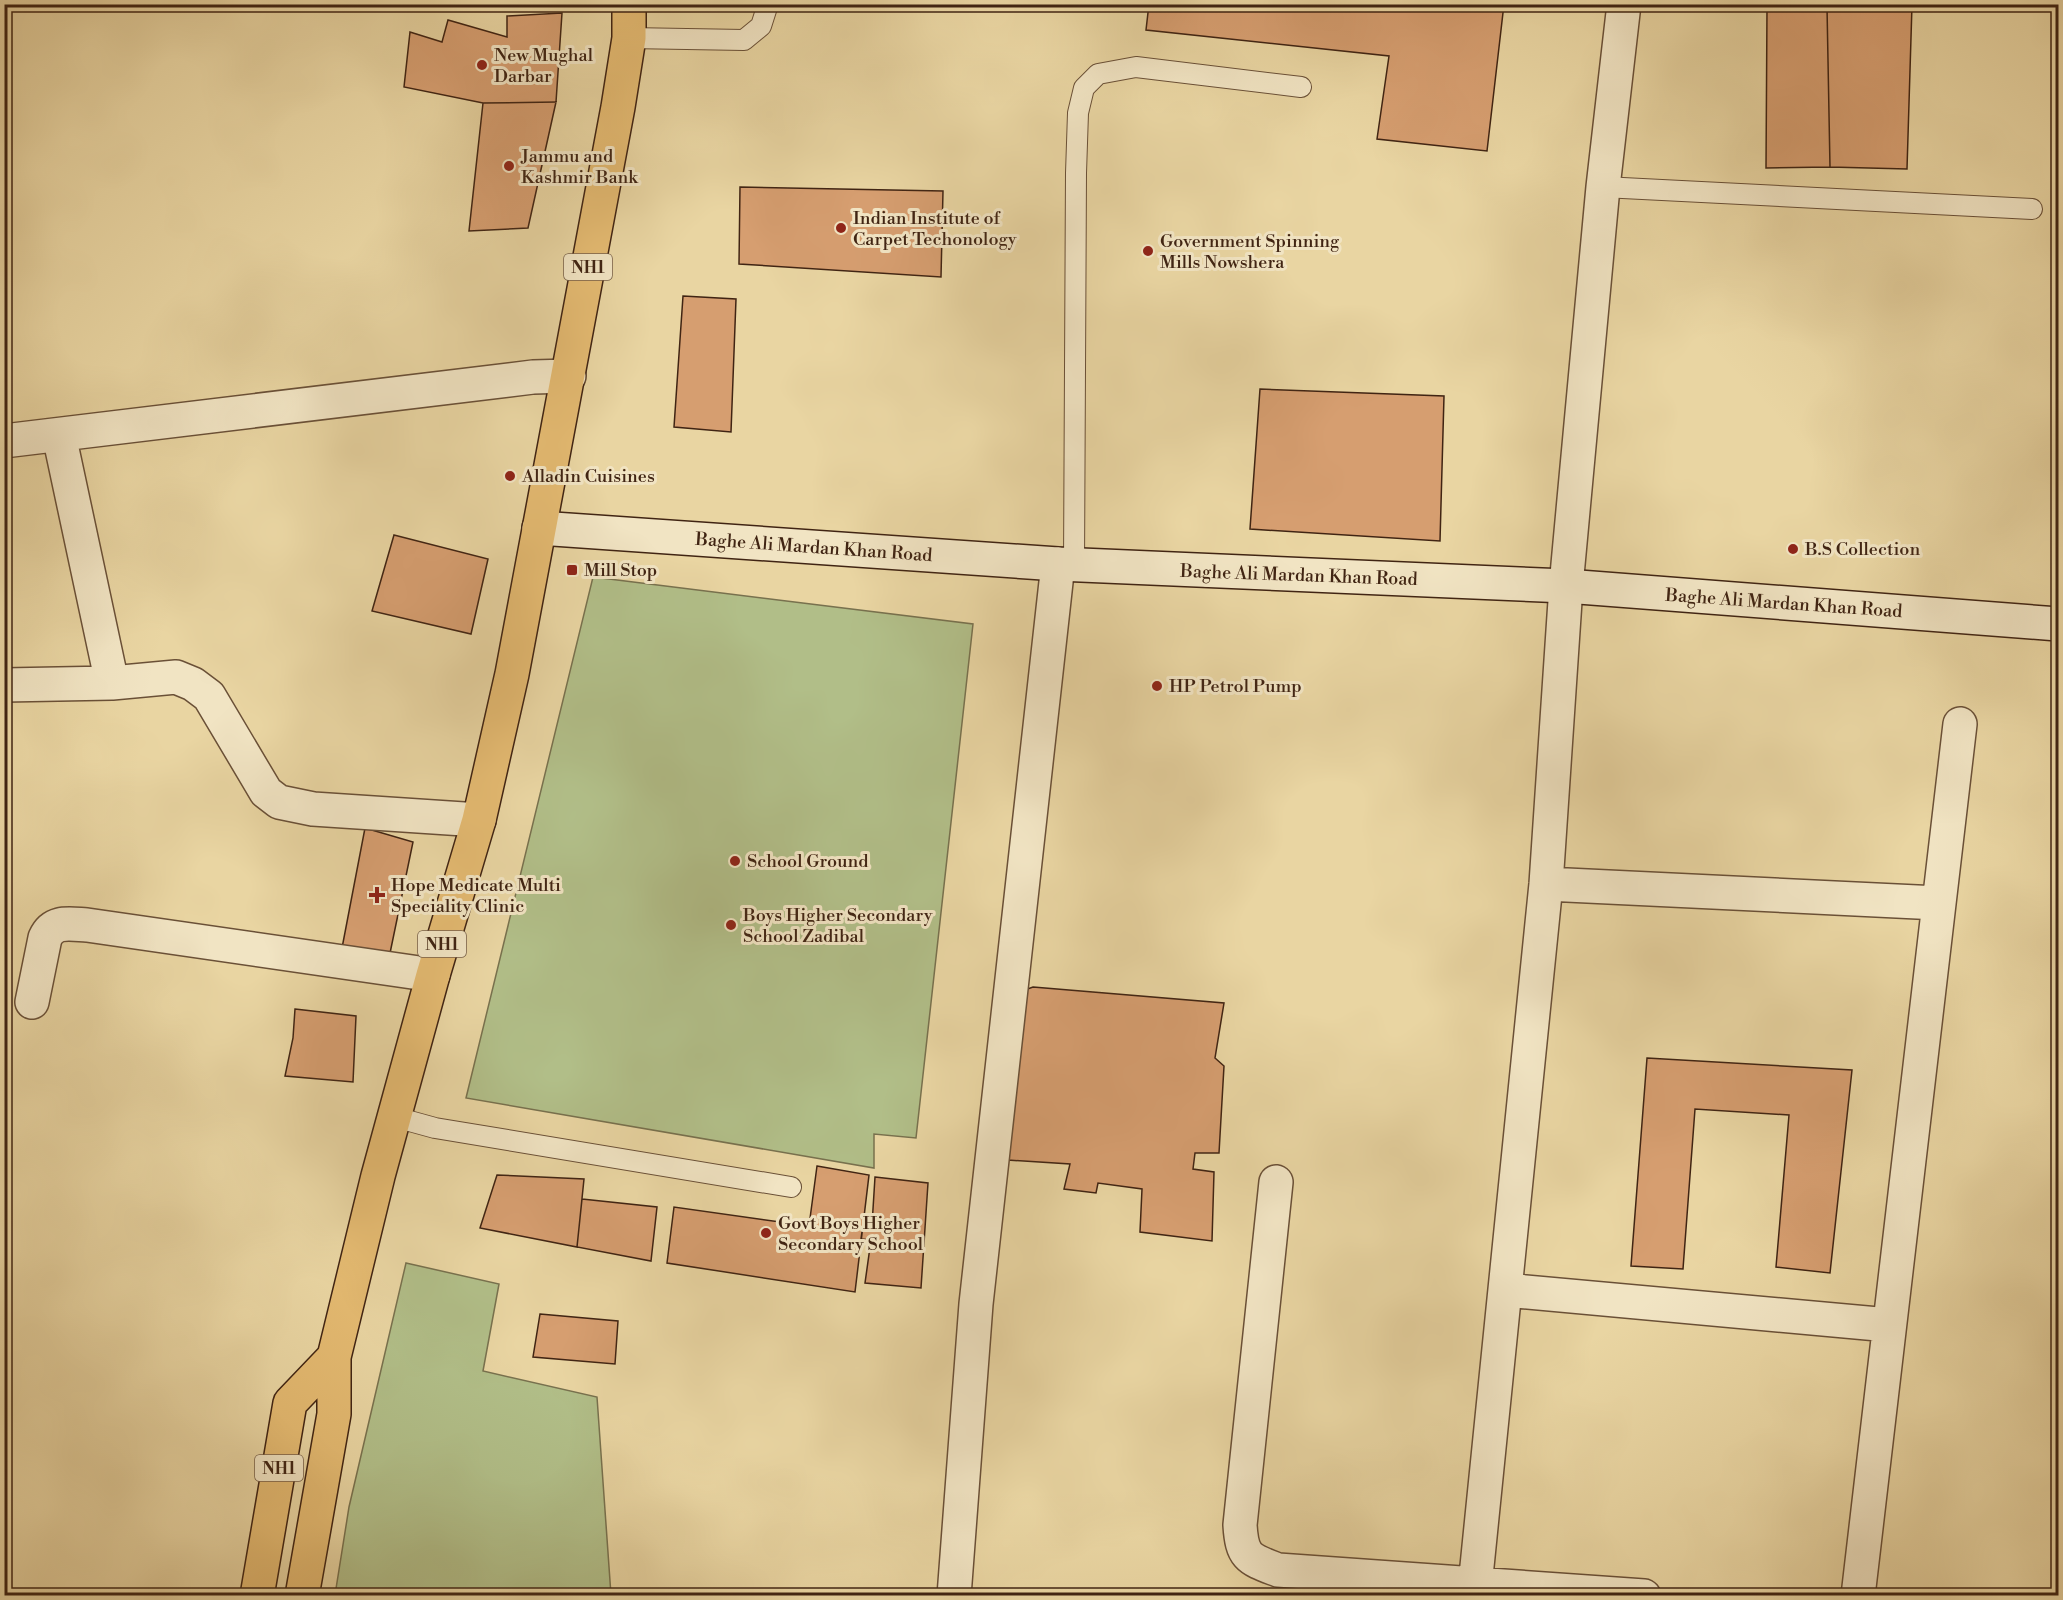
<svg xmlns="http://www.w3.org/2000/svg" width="2063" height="1600" font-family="'Libre Bodoni',serif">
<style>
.green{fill:#b1be88;stroke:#78714e;stroke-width:1.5}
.building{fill:#d69e70;stroke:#402413;stroke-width:1.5}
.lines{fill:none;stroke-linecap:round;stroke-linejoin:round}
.service-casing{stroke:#6a5037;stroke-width:22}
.minor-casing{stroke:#6a5037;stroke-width:36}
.secondary-casing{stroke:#402413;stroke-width:36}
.trunk-casing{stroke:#402413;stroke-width:36}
.service{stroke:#f1e4c3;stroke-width:20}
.minor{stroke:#f1e4c3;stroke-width:33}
.secondary{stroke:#f1e4c3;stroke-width:33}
.trunk{stroke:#e4ba71;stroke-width:33}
.poi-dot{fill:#8f2418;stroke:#f1e4c3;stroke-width:2}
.labels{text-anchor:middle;stroke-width:6;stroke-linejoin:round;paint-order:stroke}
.shield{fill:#f1e4c3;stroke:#755e48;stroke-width:1.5}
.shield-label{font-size:16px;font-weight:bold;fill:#402413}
.poi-label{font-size:18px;fill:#402413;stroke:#f1e4c3;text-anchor:start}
.street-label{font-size:18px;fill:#402413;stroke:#f1e4c3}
</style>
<rect width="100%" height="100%" fill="#e9d5a2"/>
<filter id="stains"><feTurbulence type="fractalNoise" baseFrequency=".00333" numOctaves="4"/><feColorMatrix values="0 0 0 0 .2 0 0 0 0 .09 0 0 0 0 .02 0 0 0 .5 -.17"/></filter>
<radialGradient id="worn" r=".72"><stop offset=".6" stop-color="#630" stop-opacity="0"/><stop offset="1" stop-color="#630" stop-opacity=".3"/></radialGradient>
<!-- green -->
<path class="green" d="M593,577L973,624L916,1138L874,1134V1168L466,1098Z
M406,1263L499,1284L483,1371L597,1397L611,1595H335L349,1507Z"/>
<!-- building -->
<path class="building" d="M1149,4H1504L1487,151L1377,139L1389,56L1146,30Z
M1912,5L1907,169L1830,167L1827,7Z
M1827,7L1830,167L1766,168L1767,8Z
M562,13L556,102L483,103L404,87L410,32L442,42L448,20L507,37V16Z
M556,102L528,228L469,231L483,103Z
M740,187L943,191L941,277L739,264Z
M683,296L736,299L731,432L674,427Z
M1260,389L1444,396L1440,541L1250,529Z
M394,535L488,559L471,634L372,611Z
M365,828L413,842L389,958L342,948Z
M1033,987L1224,1003L1215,1058L1224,1066L1219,1153H1195L1193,1169L1214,1172L1212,1241L1140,1232L1142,1189L1098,1183L1096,1193L1064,1189L1070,1164L1008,1160L1022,991Z
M295,1009L356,1016L353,1082L285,1076L293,1038Z
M1647,1058L1852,1070L1830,1273L1776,1267L1789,1115L1695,1109L1683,1269L1631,1266Z
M817,1166L869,1175L855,1292L667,1263L674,1207L809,1226Z
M497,1175L584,1179L577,1247L480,1228Z
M875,1177L928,1183L921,1288L865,1283L871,1240L861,1239L863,1224L872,1225Z
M582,1199L657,1207L651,1261L577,1247Z
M540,1314L618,1321L615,1364L533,1357Z"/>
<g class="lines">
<defs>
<path id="service" d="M629,38L744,40L761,26L768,4
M1603,187L2032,209
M1074,565L1076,173L1078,113L1084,88L1098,74L1136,67L1301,87
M395,1117L435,1128L791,1187"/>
<path id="minor" d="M59,435L112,683
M4,441L533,377L569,376
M4,685L112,683L176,677L193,684L209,696L266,792L279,802L313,809L479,820
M1546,884L1938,903
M32,1002L45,938C53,920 69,924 87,925L433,975
M1276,1182L1240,1525C1242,1558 1249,1559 1278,1570L1644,1596
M1505,1290L1889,1325
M954,1596L976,1304L1058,564
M1474,1596L1546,884L1566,586L1603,187L1624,4
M1858,1596L1960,724"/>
<path id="secondary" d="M539,528L1058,564L1566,586L2058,624"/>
<path id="trunk" d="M257,1596L290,1403L334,1357
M302,1596L334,1414V1357L378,1176L433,975L479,820L512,674L618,107L629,38V4"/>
</defs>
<!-- service casing -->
<use href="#service" class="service-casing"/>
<!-- minor casing -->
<use href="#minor" class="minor-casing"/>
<!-- secondary casing -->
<use href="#secondary" class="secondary-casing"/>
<!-- trunk casing -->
<use href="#trunk" class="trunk-casing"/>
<!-- service -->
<use href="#service" class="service"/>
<!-- minor -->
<use href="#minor" class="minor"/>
<!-- secondary -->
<use href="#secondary" class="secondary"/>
<!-- trunk -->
<use href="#trunk" class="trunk"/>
</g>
<!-- markers -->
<g class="poi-dot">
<circle cx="482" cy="65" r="6"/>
<circle cx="509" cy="166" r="6"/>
<circle cx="841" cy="228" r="6"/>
<circle cx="1148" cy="251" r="6"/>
<circle cx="510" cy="476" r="6"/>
<circle cx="1793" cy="549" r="6"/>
<rect x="566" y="564" width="12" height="12" rx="3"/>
<circle cx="1157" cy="686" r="6"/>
<circle cx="735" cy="861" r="6"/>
<path d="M374 886h6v6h6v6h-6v6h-6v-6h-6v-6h6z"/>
<circle cx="731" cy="925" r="6"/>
<circle cx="766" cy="1233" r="6"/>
</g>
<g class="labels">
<!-- shield labels -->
<g class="shield">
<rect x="564" y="254" width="48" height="26" rx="4.5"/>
<rect x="418" y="931" width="48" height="26" rx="4.5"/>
<rect x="255" y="1455" width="48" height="26" rx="4.5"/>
</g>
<g class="shield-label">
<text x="588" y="273">NH1</text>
<text x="442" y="950">NH1</text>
<text x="279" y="1474">NH1</text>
</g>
<!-- poi labels -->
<g class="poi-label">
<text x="494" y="61">New Mughal<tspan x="494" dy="21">Darbar</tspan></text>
<text x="521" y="162">Jammu and<tspan x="521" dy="21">Kashmir Bank</tspan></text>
<text x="853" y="224">Indian Institute of<tspan x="853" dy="21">Carpet Techonology</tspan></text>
<text x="1160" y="247">Government Spinning<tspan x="1160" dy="21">Mills Nowshera</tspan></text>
<text x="522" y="482">Alladin Cuisines</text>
<text x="1805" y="555">B.S Collection</text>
<text x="584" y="576">Mill Stop</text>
<text x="1169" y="692">HP Petrol Pump</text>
<text x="747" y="867">School Ground</text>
<text x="391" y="891">Hope Medicate Multi<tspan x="391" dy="21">Speciality Clinic</tspan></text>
<text x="743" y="921">Boys Higher Secondary<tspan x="743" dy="21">School Zadibal</tspan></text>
<text x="778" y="1229">Govt Boys Higher<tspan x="778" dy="21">Secondary School</tspan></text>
</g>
<!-- street labels -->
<g class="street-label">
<text transform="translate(814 547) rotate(4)" y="6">Baghe Ali Mardan Khan Road</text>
<text transform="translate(1299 575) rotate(2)" y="6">Baghe Ali Mardan Khan Road</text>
<text transform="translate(1784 603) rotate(4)" y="6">Baghe Ali Mardan Khan Road</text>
</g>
</g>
<!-- margin -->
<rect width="2063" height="1600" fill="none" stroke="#e9d5a2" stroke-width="24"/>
<rect x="6" y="6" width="2051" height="1588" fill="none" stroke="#402413" stroke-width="3"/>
<rect x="12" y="12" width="2039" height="1576" fill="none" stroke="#402413" stroke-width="1.5"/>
<rect width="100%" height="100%" filter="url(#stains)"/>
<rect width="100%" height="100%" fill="url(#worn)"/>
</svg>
